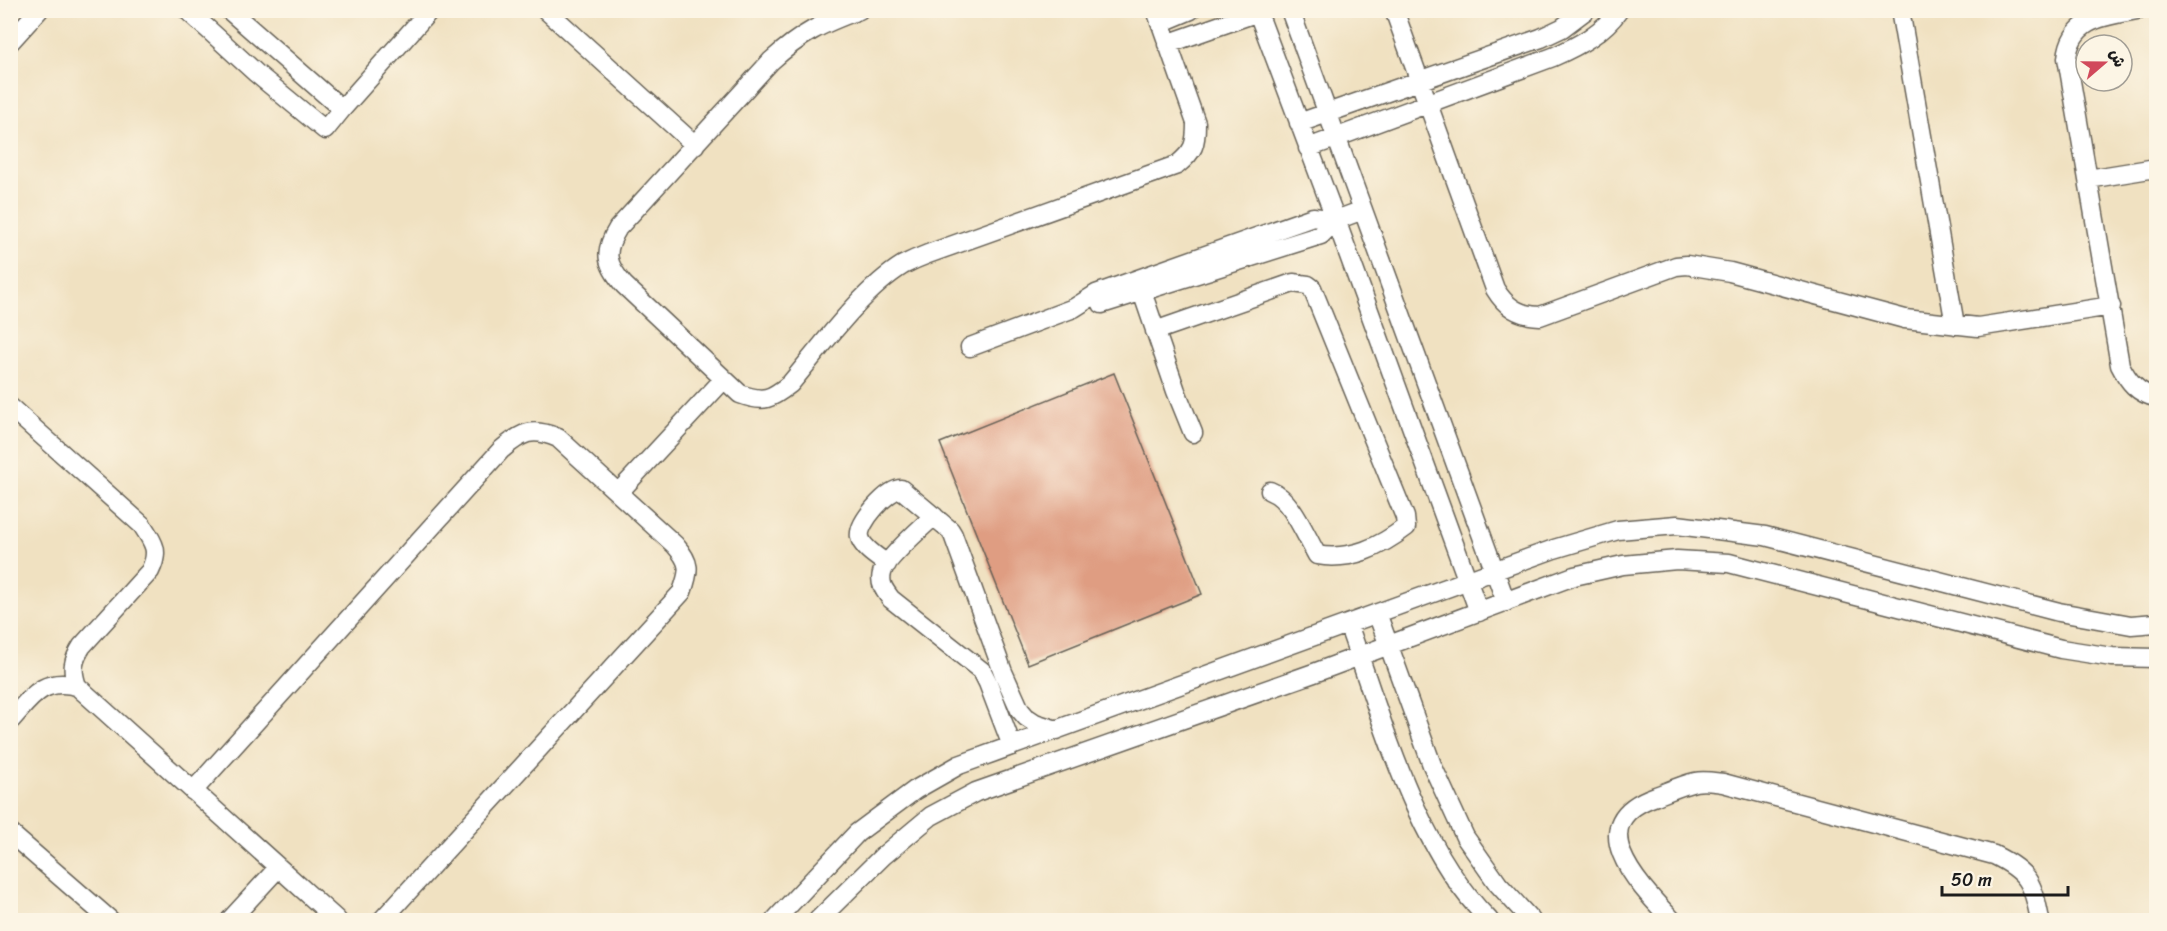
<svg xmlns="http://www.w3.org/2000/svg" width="2167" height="931" font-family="Sriracha,'Playpen Sans Arabic',sans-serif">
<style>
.building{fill:#df9d82}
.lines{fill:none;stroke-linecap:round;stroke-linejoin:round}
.minor-casing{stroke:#666156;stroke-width:21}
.minor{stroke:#fff;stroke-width:18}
</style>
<rect width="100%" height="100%" fill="#fcf5e5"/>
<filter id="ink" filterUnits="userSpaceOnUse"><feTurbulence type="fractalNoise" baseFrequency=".0167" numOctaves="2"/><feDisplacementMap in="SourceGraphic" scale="12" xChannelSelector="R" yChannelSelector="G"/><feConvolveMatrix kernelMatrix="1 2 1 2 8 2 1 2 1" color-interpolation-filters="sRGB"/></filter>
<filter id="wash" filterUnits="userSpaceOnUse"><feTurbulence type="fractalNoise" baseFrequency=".008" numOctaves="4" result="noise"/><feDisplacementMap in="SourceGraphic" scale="24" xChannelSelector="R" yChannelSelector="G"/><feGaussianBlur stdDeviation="1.35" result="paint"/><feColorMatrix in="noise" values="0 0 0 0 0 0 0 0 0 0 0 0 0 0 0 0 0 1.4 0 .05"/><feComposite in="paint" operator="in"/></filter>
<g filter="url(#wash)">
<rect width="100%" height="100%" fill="#f0e1c1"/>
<g id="blocks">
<!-- building -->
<path class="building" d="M1114,373L1202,594L1028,664L940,443Z"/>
</g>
</g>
<g filter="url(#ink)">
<use href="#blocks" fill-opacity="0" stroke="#666156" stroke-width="1.5"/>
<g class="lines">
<defs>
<path id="minor" d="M187,10L256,73L325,130L342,109L229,10
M546,10L695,145
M859,10C821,24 802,33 771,61L618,228C603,252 606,264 624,285L740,394C764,403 771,399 790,384C821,347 862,290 903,265C911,261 920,257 928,254L1177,165C1194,151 1196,145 1196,123L1156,10
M1257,10L1336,220L1479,612
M1290,10L1506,602
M1394,10L1495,289C1506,307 1518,315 1540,316L1676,266L1687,265L1730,272L1905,319L1978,327L2111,306
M1900,10L1955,325
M2137,10C2105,16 2071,18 2067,58L2120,365C2128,381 2138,394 2156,397
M1160,23L1191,10
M10,42L39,10
M1167,44L1264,10
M342,109L430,10
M1299,123L1541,38L1562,28L1586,10
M1308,148L1553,57C1578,46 1603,33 1619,10
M2088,179L2156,168
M1138,280L1176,391L1193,433
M1102,304L1321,235L1336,220
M1155,331L1293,283L1308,285L1312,288L1405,517L1406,527C1380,547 1351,561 1317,555C1305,535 1292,499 1270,491
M970,347L1074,308L1096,294L1313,217L1336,220L1363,210
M10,407L142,525C154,543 160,551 150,571L82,646C73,660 71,669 77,686L337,920
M619,492L724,379
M934,516C923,526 884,561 882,573C879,584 885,591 891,599L982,671L988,683L1012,746
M887,564C879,558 862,548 860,537C857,523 888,489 901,489L950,530L953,535L1003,672L1020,710L1026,717L1035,723L1057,730
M1377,613L1432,765L1465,837L1498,884L1531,920
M1348,624C1383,721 1415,846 1489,920
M10,721C31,698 42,677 77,686
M193,791L501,450C522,432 532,427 558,438L675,545C691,563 690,570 682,592L382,920
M10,833L110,920
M230,920L278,868
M775,920L857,833L915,790L959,765L1554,549L1618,530L1677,525L1765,536L2059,612L2131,625L2156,623
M818,920L883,856L931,816L976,792L1314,673L1574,576L1623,565L1677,560L1729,563L2061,649L2112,657L2156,658
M1672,920C1639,885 1578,823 1656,796C1669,791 1682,785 1695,782C1704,780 1714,782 1723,783L1994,855C2029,872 2033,883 2040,920"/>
</defs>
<!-- minor casing -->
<use href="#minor" class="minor-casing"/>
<!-- minor -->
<use href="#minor" class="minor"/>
</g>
</g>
<!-- margin -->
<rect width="2167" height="931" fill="none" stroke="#fcf5e5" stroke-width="36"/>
<!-- north arrow -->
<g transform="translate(2104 63) rotate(70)"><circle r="28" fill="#fcf5e5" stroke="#a29e95" stroke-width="1.5"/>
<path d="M0-4.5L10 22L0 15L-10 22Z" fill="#d1495b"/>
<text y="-9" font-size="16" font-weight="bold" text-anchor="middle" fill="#1c1c1c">ش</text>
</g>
<!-- scale -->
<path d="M1942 886v9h126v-9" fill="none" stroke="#1c1c1c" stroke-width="3"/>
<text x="1951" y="886" font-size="18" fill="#1c1c1c" stroke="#fcf5e5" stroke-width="4.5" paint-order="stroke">50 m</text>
</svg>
